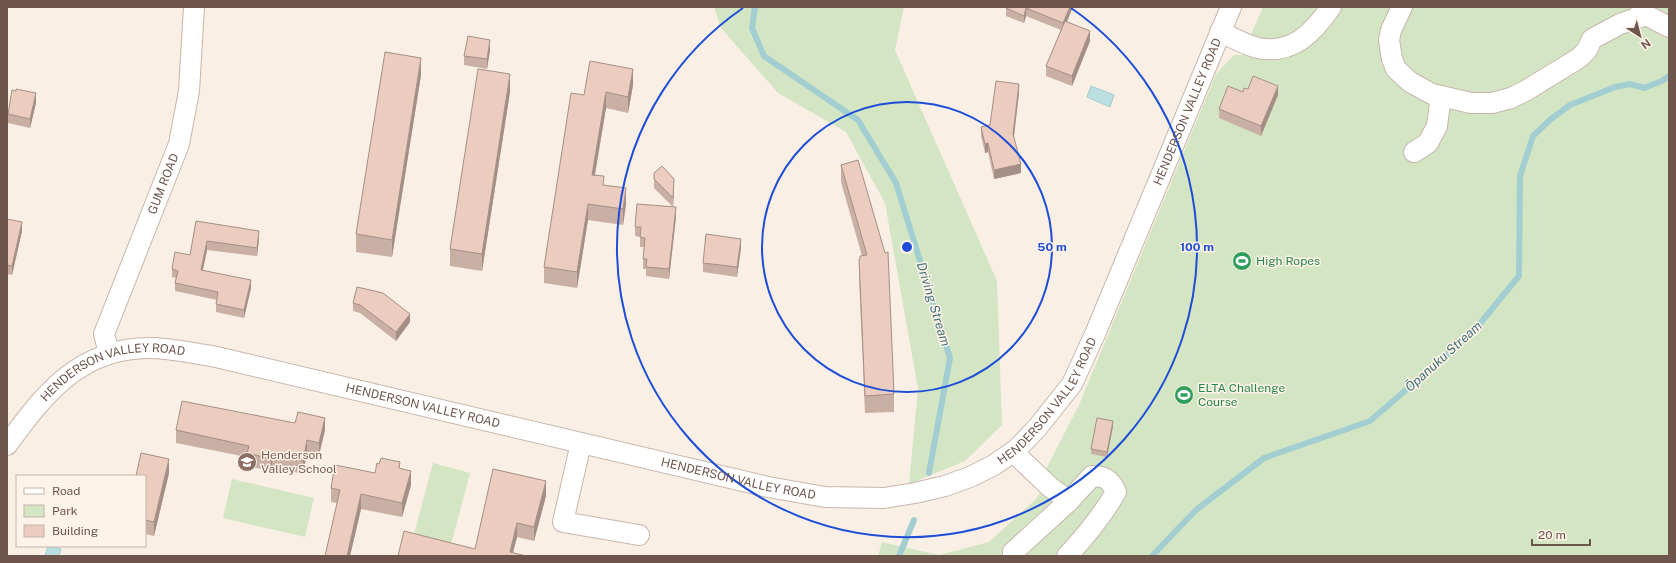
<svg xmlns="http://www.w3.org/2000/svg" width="1676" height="563" font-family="'Public Sans',sans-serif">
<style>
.green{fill:#d4e5c4}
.water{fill:#bbdee0;stroke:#a2ced1}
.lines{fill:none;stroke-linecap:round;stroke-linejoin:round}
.stream{stroke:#a2ced1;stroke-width:6}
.minor-casing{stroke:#c8b6ac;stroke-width:22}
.minor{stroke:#fff;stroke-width:20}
.wall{fill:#caafa4}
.shaded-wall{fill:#a48f86}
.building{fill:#ebccbf;stroke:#a48f86}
.ring{fill:none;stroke:#1d4ed8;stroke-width:2}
.labels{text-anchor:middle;stroke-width:3;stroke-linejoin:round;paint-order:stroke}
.street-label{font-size:12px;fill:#6e564d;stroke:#fdf3e9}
.leisure-label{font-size:12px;fill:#27864d;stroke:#fdf3e9;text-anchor:start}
.education-label{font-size:12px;fill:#785e54;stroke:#fdf3e9;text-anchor:start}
.water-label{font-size:13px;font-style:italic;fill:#467579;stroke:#fdf3e9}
.centre{fill:#1d4ed8;stroke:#fdf3e9;stroke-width:2}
.ring-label{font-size:12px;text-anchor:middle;font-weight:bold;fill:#1d4ed8;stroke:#fdf3e9;stroke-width:3;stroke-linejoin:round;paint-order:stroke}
</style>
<rect width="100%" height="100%" fill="#f9efe4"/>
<!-- green -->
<path class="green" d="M714,7H904L895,50L997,281L1002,425L965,461L909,484L918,389L885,203L846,132L778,93L721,28Z
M1263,7H1669V556H878L882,542L939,555L989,542L1036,499L1051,477L1044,473L1079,405L1216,74L1234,55H1242Z
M433,463L470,473L448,556L411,546Z
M232,479L314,498L305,537L223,518Z"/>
<!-- water -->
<path class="water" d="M1091,86L1114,95L1110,107L1087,97Z
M48,546L61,549L59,556H45Z"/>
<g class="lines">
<!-- stream -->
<path class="stream" d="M755,7L752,28L764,56L858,120L896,183L950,358L929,473
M899,556L914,520
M1152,556L1196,510L1264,458L1370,421L1473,332L1519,276L1520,176L1533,136L1551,119L1570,105L1615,87L1630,84L1644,88L1662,81L1669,76"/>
<defs>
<g id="minor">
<path d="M1402,7L1391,30L1389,40L1392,59L1396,69L1410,82L1432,94L1471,103H1492L1511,98L1527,90L1579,58L1587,50L1592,39L1620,24L1643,16L1644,12L1641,7"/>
<path d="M1644,14L1669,27"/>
<path d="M1220,32C1232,37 1245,45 1258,48C1292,55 1313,33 1331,7"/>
<path d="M1414,152L1428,143L1437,126L1441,96"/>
<path id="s1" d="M109,353L104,334L179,144L189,91L194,7"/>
<path d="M581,443L563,522L639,535"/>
<path id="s2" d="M7,445C44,394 80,348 149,348C170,348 191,353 212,356L768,487L825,497L884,498L915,493L945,486L970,477L994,465L1017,449L1037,428L1072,384L1095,334L1231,7"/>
<path d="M1013,452L1050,487L1069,501"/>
<path d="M1013,556V552L1069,501L1092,476C1105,476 1111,480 1116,492C1102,516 1086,536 1067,556"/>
</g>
</defs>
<!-- minor casing -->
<use href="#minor" class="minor-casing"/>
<!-- minor -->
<use href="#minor" class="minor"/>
</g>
<!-- wall -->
<path class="wall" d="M1072,7V9L1067,22L1090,41L1072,86L1046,76V66L1061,30L1026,16L1024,23L1006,16V8Z
M490,50L487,69L464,65V56Z
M421,75L392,257L356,252V234Z
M633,85L628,113L606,108L595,175L604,185L626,204L623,225L588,220L577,288L544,283V267L584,95Z
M1248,89L1278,95L1261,136L1219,118V109Z
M510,92L482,271L450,266V249Z
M1019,93L1014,137L1021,173L994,179L988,152L985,153L981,136V127L990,125Z
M36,103L30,128L8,123V114Z
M858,160L894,394V412L865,413L859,277V259H860L862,256L841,182V165Z
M654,173L674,187L673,207L654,188Z
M676,217L669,279L646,276V269H643V259L644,247H640V237L635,236V227Z
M7,219L22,231L12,275L7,274Z
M196,221L259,239L257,256L207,250L203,270L251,288L244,318L216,312V304L217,300L175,291V283L176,278L172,277V269L190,255Z
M741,248L737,277L703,272V263Z
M383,293L410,322L396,341L360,313L353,311V303Z
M1113,426L1107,457L1091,454V449Z
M176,430H325L319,455L307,452L303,474L272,467L271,471L247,466V457L176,443Z
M400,468L411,485L402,517L361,509L350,556H325L337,503L331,502V488L375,473Z
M169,473L154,536L145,534V476Z
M546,496L534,541L517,537L513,553L475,549Z"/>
<!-- shaded-wall -->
<path class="shaded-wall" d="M1070,7H1072V9L1063,31V23Z
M1026,8V16L1024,23V16Z
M1090,31V41L1072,86V76Z
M490,40V50L487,69V59Z
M421,58V75L392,257V240Z
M633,69V85L628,113V97Z
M510,74V92L482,271V254Z
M1019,84V93L1013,143V134Z
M1278,86V95L1261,136V126Z
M606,92V108L592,191V175Z
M36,93V103L30,128V119Z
M988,143V152L985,153V144Z
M1021,164V173L994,179V170Z
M674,179V187L673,207V198Z
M626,188V204L623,225V209Z
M588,204V220L577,288V272Z
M676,207V217L669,279V269Z
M22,222V231L12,275V266Z
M259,231V239L257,256V248Z
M741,239V248L737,277V267Z
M207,241V250L201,278V270Z
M251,280V288L244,318V310Z
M410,314V322L396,341V332Z
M325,418V430L319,455V443Z
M1113,421V426L1107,457V452Z
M307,440V452L303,474V461Z
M272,455V467L271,471V459Z
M169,459V473L154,536V522Z
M411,471V485L402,517V503Z
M546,481V496L534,541V527Z
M361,494V509L350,556H347Z
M517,523V537L512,556L510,552Z"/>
<!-- building -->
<path class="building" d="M1006,7H1070L1063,23L1026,8L1024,16L1006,8Z
M1065,21L1090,31L1072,76L1046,66Z
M468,36L490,40L487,59L464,56Z
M385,52L421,58L392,240L356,234Z
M590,61L633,69L628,97L606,92L592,175L604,176L603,185L626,188L623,209L588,204L577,272L544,267L571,93L584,95Z
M478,69L510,74L482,254L450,249Z
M1253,76L1278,86L1261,126L1219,109L1228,86L1243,92L1244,88L1248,89Z
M996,81L1019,84L1013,134L1021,164L994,170L988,143L985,144L981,127L990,125Z
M16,89L36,93L30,119L8,114L12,90L16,91Z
M858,160L885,253L888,252L894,394L865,396L859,259H860V256L867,255L841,165Z
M662,166L674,179L673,198L654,179V173Z
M637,204L676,207L669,269L646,267L647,259H643L645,238L640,237L641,227H635Z
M7,219L22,222L12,266L7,265Z
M196,221L259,231L257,248L207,241L201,270L251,280L244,310L216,304L218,292L175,283L178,271L172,269L175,252L190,255Z
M706,234L741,239L737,267L703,263Z
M357,287L383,293L410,314L396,332L360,305L353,303Z
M182,401L295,423L298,412L325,418L319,443L307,440L303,461L272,455L271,459L247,453L249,446L176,430Z
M1097,418L1113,421L1107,452L1091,449Z
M141,453L169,459L154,522L145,520V476H136Z
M381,458L400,462L399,468L411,471L402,503L361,494L347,556H325L340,490L331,488L335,465L375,473L377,463L379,464Z
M493,469L546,481L534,527L517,523L510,552L526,556H398L404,531L475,549Z"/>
<!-- distance rings -->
<g class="ring">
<circle cx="907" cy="247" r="145"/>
<path d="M1071 8A290 290 0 1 1 743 8"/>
</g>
<!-- icons -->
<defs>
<symbol id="stadium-disc" viewBox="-11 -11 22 22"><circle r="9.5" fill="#2e9e5b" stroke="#fdf3e9"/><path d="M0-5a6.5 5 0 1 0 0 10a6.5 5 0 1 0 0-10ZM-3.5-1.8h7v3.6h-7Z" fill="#fff"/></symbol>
<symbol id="school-disc" viewBox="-11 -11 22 22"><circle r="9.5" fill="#8d6e63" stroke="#fdf3e9"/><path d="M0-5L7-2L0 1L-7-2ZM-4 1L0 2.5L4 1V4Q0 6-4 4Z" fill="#fff"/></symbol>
</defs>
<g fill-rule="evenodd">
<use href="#stadium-disc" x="1231" y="250" width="22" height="22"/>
<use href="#stadium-disc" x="1173" y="384" width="22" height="22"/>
<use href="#school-disc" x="236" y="451" width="22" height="22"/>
</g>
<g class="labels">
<!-- street labels -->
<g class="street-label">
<text dy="4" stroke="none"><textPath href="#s2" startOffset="1456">HENDERSON VALLEY ROAD</textPath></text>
<text dy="4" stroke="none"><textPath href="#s1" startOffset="181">GUM ROAD</textPath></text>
<text dy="4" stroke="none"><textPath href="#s2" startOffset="137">HENDERSON VALLEY ROAD</textPath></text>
<text dy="4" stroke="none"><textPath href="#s2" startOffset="1132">HENDERSON VALLEY ROAD</textPath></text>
<text dy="4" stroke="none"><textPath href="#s2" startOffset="460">HENDERSON VALLEY ROAD</textPath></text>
<text dy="4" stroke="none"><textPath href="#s2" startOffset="784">HENDERSON VALLEY ROAD</textPath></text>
</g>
<!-- leisure labels -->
<g class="leisure-label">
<text x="1256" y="265">High Ropes</text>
<text x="1198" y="392">ELTA Challenge<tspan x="1198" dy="14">Course</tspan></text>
</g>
<!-- education labels -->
<g class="education-label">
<text x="261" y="459">Henderson<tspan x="261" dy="14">Valley School</tspan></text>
</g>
<!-- water labels -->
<g class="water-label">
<text transform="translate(934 304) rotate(73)" y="5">Driving Stream</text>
<text transform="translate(1443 356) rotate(-42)" y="5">Ōpanuku Stream</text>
</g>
</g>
<circle cx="907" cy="247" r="6" class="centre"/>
<g class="ring-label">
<text x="1052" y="251">50 m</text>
<text x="1197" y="251">100 m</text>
</g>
<!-- border -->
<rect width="1676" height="563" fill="none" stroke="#6e564d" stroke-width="16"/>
<!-- legend -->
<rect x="16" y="475" width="130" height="72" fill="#fdf3e9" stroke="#c4b4ab"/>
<rect x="24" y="488" width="20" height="6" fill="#ffffff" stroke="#c4b4ab"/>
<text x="52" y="495" font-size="12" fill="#6e564d">Road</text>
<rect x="24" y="505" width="20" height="12" fill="#d4e5c4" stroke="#c4b4ab"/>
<text x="52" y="515" font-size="12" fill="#6e564d">Park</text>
<rect x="24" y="525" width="20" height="12" fill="#ebccbf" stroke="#c4b4ab"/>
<text x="52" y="535" font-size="12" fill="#6e564d">Building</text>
<!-- north arrow -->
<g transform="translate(1640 36) rotate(144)" stroke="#fdf3e9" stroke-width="3" paint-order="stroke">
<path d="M0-3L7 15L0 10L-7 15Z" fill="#6e564d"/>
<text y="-6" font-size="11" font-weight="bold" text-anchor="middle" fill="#6e564d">N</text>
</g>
<!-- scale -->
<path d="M1532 539v6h58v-6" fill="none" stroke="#6e564d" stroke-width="2"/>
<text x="1538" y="539" font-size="12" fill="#6e564d" stroke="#fdf3e9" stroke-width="3" paint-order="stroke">20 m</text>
</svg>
